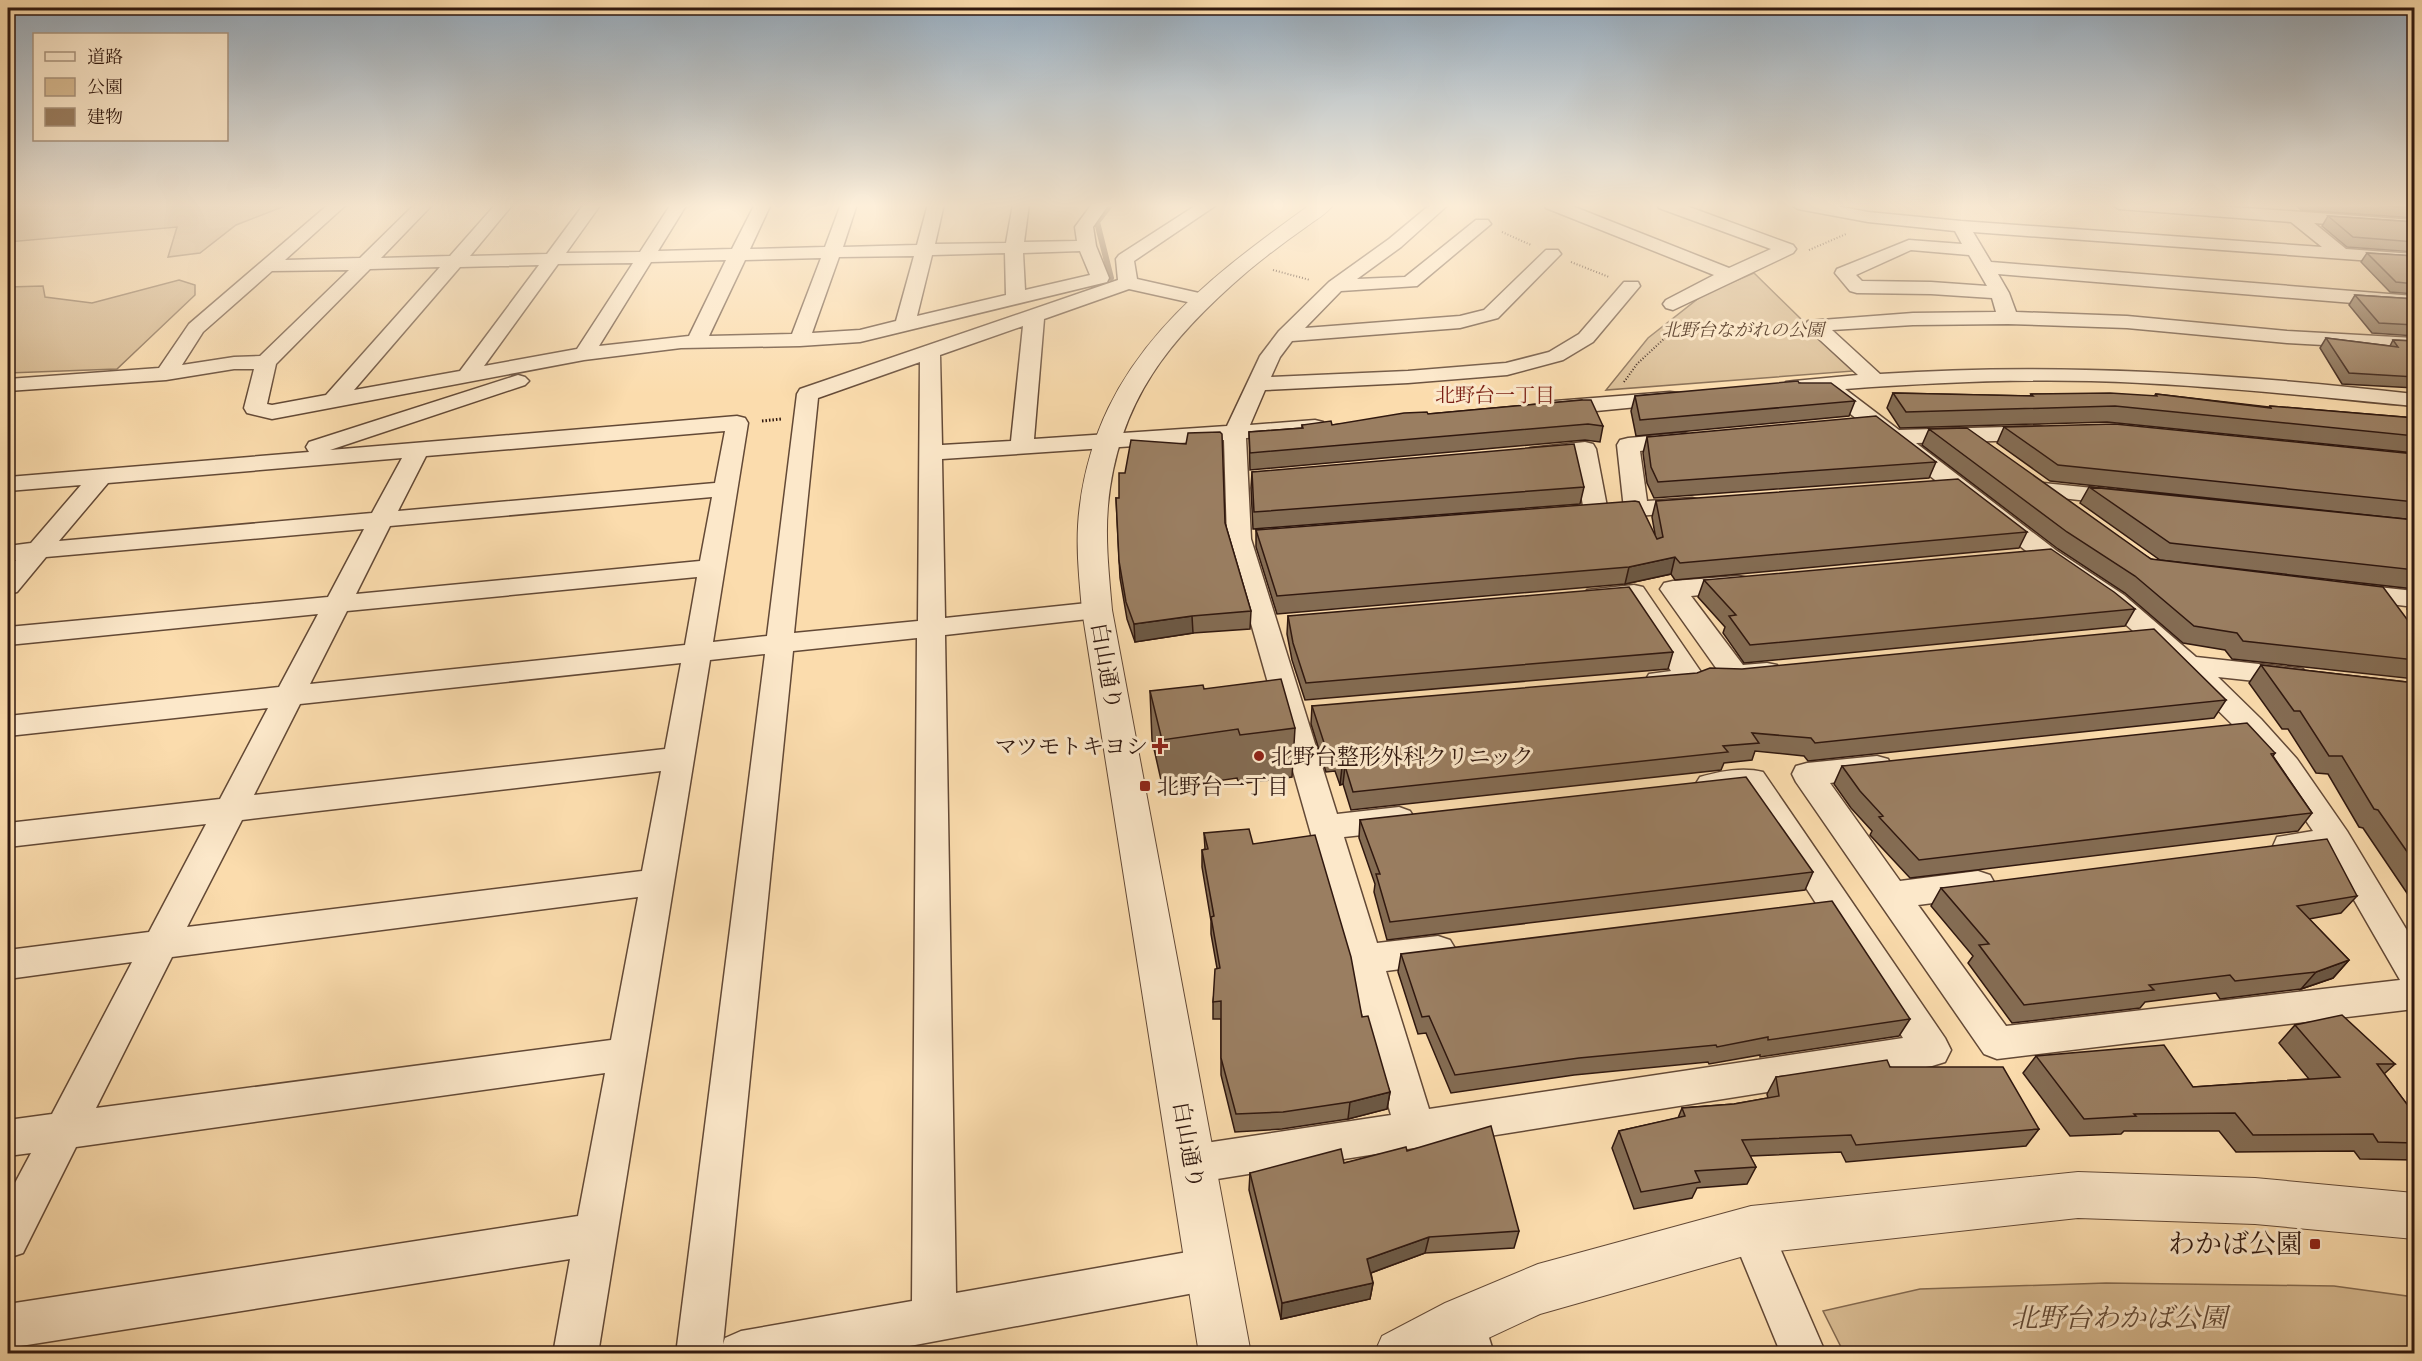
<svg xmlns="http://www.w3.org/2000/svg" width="2422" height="1361" font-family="'IM FELL French Canon','Noto Serif JP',serif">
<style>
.green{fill:#d8bb92;stroke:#846a50;stroke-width:1.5}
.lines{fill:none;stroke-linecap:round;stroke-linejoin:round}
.stream{stroke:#80654d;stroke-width:6}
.minor-casing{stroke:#634936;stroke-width:3}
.tertiary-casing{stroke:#634936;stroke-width:2}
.path-far1{stroke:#30180f;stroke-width:2;stroke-dasharray:1 2;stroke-linecap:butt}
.path{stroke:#30180f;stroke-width:3;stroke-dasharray:1.5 2;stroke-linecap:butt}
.minor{fill:#fce8ca;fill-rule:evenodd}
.tertiary{fill:#fce8ca;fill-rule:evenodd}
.wall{fill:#846c53;stroke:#30180f;stroke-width:1.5}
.shaded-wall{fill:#6c5844;stroke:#30180f;stroke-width:1.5}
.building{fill:#9a7e61;stroke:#30180f;stroke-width:1.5}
.poi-dot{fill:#8f2418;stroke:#fce8ca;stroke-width:2}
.labels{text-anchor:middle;stroke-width:6;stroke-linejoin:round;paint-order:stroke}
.far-park-label{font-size:18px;font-style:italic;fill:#624936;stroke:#fce8ca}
.far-neighbourhood-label{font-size:20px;fill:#7a1f14;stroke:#fce8ca}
.street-label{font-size:22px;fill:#30180f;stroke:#fce8ca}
.poi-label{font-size:22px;fill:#30180f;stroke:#fce8ca;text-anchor:start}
.near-poi-label{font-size:27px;fill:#30180f;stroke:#fce8ca;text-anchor:end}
.near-park-label{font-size:27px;font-style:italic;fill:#624936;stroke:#fce8ca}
</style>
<rect width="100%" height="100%" fill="#fbdcad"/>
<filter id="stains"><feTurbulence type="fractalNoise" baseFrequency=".00333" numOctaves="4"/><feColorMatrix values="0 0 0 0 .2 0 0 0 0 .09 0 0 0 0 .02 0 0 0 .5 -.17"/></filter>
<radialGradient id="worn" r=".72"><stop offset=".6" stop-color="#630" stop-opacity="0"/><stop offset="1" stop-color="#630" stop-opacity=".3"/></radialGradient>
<!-- green -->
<path class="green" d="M8,204H290L236,225L200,253L168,257L177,227L8,242Z
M1754,273L1854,371L1606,390L1648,338L1704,294Z
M179,280L195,285V295L117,369L8,373V287L43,286L45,297L92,303Z
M2106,1283L2334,1286L2414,1297V1353H1844L1823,1311L1920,1289Z"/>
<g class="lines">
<!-- stream -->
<path class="stream" d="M1111,204L1097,222L1111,278"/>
<defs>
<path id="minor" d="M329,204H347L285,260L360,258L415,204H433L381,258L450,256L496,204H513L470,256L547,254L584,204H601L566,253L640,252L671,204H687L658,251L732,249L755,204H771L750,249L825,247L841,204H857L843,247L917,245L928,204H944L935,244L1006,243L1013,204H1029L1024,242L1077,241L1075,227L1092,204H1109L1093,227L1096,246L1109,278L1107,282L860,342L800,346L681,348L584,360L272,419L247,413L244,408L254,369H234L166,380L8,391V379L159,368L189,324ZM1080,251L1090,275L1025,290L1023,253ZM1005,253L1006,295L917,316L932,255ZM914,256L896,321L860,330L812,333L839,257ZM821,258L792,334L709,336L745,260ZM726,260L689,336L599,346L651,262ZM633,263L577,349L484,366L558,264ZM539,265L460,371L354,390L460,267ZM440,267L326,395L272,405L267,404L276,364L370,269ZM349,270L260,356L234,357L182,365L203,332L272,271Z
M1198,204H1218L1134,261L1137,279L1208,295L1211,299L1208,303L1201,305L1129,289L1044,319L1034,439L1227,426L1260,356L1279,331L1329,282L1389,239L1431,204H1449L1401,247L1357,279L1405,277L1476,220H1488L1491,224L1417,286L1341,291L1305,328L1460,316L1484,310L1546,250H1558L1561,254L1498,318L1460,328L1292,341L1280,357L1271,377L1408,371L1506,363L1549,352L1579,334L1624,282H1638L1640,286L1593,342L1563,360L1507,375L1408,383L1265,390L1250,425L1315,420L1323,422L1326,427L1323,432L1315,434L1246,438L1251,539L1337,814L1399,807L1410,811L1415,819L1410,827L1399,831L1344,837L1377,943L1438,936L1450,940L1456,950L1450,960L1438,964L1386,971L1429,1109L1903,1038L1744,792L1711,796L1700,793L1695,785L1700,777C1719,771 1744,767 1763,772L1945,1038L1951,1050L1945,1062L1932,1066L1192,1183L1178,1177L1172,1164L1178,1151L1192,1145L1391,1115L1227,539L1224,440L942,459L945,618L1097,602L1106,604L1110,610L1106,616L1097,618L945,635L956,1293L1210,1248L1225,1254L1232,1269L1225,1284L1210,1290L867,1354H676L765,654L710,660L598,1354H553L570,1259L8,1348V1304L578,1216L605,1073L76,1147L23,1253L8,1258V1196L31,1153L8,1156V1120L52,1114L132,962L8,979V950L149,932L206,824L8,847V823L220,799L268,708L8,736V716L279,687L318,614L8,645V627L328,597L364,529L46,557L17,592L8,594V570L16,560H8V546L31,543L81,485L8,491V477L309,452L306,447L309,442L518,375L525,377L529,381L525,385L330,450L737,416L745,418L748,423L713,642L767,636L797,394L800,389L1118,280L1116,259L1119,255ZM1023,326L1011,441L942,445L940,355ZM920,362L918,621L794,633L818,398ZM725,431L715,483L398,511L426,456ZM402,458L372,513L59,541L108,483ZM712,497L700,561L356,594L390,526ZM697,577L685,645L310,684L347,611ZM917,638L912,1301L741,1331L725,1338L723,1344L793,651ZM681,663L665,749L254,795L300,704ZM661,771L642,871L187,927L242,820ZM638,897L611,1040L96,1108L172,957Z
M1544,204H1567L1729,268L1771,249L1659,208L1657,204H1681L1793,245L1796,249L1793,253L1673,310L1666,308L1663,304L1666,300L1714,275L1546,208Z
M1790,204H1826L1868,212L1961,221L2322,247L2291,222L2119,209L2111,204H2190L2414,220V230L2314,223L2346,249L2414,254V264L1973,232L1991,262L2414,296V308L1998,274L2009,293L2016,312L2127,316L2287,331L2414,338V350L2287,343L2127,328L2008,324L1913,325L1832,330L1880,374C2059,362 2237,374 2414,394V406C2307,396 2199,384 2091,381C2009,379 1926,383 1845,389L1899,430L2039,426L2047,428L2050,433L2047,438L2039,440L1916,443L2057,551L2124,595L2196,657L2303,669L2307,676L2303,683L2293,685L2218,677L2261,719L2297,759L2347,831L2414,942V1009L1997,1059L1984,1054L1796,782L1792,774L1796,766L1807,763L1877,756L1888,759L1892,767L1888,775L1830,783L1900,881L1978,871L1990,875L1995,884L1990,893L1978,897L1918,905L2006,1026L2400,980L2327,853L2289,858L2277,855L2273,846L2277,837L2313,831L2275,775L2241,733L2178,671L2106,607L2039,561L1821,391L1794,393L1786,392L1783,387L1786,382L1794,381L1858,375L1808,329L1805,325L1808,321L1913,313L1996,312L1992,298L1931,294L1857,293L1850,291L1835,273L1837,269L1909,240L1962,244L1955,231L1868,222L1798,209ZM1911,250L1969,255L1987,286L1931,282L1862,281L1856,275Z
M1670,392L1678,393L1681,398L1678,403L1555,415L1547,413L1544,408L1547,403L1555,401Z
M1683,433L1691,435L1694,440L1691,445L1640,451L1647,501L1692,498L1701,500L1704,505L1701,510L1692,512L1636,516L1627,514L1624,509L1617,445L1620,440L1628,438Z
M1585,442L1593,444L1596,449L1608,512L1605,517C1590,521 1574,523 1559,519L1556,514L1559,509L1583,506L1575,457L1538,460L1530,458L1527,453L1530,448Z
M2043,483L2123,491L2131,493L2135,498L2131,503L2123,505L2035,495L2031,490L2035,485Z
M1739,576L1748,578L1752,584L1748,590L1691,596L1743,665L1767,663L1777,665L1781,672L1777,679L1736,684L1726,682L1660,589L1664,583L1673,581Z
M2351,584L2414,591V607L2342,598L2338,592L2342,586Z
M1634,585L1643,587L1701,672L1705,679L1701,686L1659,690L1649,688L1645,681L1649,674L1671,671L1626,602L1596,604L1587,602L1583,596L1587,590Z
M1751,1210L1766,1216L1826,1354H1781L1730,1230L1736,1216Z
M1463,1299L1479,1305L1494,1354H1449L1441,1321L1447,1305Z"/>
<path id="tertiary" d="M1311,204H1334C1327,214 1315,220 1306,227C1286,241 1266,256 1248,271C1170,338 1118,400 1108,506C1105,540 1109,576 1112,610L1251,1354H1199L1082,610C1079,576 1075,540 1080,505C1099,360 1200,284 1311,204Z
M2078,1172L2255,1178L2414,1193V1239L2255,1224L2078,1218L1751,1254L1540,1314L1454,1354H1374L1382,1336L1445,1303L1538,1264L1751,1206Z"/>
</defs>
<!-- minor casing -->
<use href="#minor" class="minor-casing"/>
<!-- tertiary casing -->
<use href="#tertiary" class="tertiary-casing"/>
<!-- path-far1 -->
<path class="path-far1" d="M1502,232L1531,245
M1809,250L1846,234
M1571,262L1609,277
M1273,270L1310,280
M1624,382L1637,364L1681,323"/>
<!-- path -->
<path class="path" d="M762,421L781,419"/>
<!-- minor -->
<use href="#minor" class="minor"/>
<!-- tertiary -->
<use href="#tertiary" class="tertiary"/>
</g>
<!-- wall -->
<path class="wall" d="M2295,204H2415V218L2301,210Z
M2328,216L2415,222V252L2347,247L2322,226Z
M2367,253L2415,256V294L2390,292L2361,262Z
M2355,295L2415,299V336L2372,333L2349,305Z
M2326,338L2390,346L2393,340L2415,341V388L2342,384L2320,348Z
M1799,383L1855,401L1849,416L1636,436L1631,411L1635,396Z
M1893,393L2030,396L2031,394L2154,396L2156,394L2269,407L2270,406L2415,418V453L2107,422L1900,428L1887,408Z
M1582,400L1603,426L1600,442L1585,440L1250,470L1249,432L1302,428V425H1332L1428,414Z
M2004,427L2415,454V591L2414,589L2160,560L2080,503L2089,487L2414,520L2050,481L1997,443Z
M1929,429L2151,559L2415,630V679L2232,659L2225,650L2183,643L2125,593L2058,549L1922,445Z
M1647,437L1936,462L1929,478L1654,498L1647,483L1643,453Z
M1252,472L1584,487L1580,504L1253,529L1251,488Z
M1116,498L1225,523L1251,611L1250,629L1193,633L1135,642L1127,619L1120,578Z
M1656,501L2027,532L2019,548L1675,580L1671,574L1625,584L1277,614L1256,547V530L1655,534L1652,517Z
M1704,580L2135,609L2125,626L1744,663L1723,633L1725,627L1698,597Z
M2415,598V620L2407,609Z
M1288,616L1673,652L1668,669L1305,700L1292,660L1287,634Z
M2261,665L2415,683V905L2363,828L2359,827L2328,774L2316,773L2288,729H2282L2249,683Z
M1204,689L1295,728L1292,777L1239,784L1237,778L1163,789L1152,740L1150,691Z
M2226,700L2214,718L1808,761L1804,756L1755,751L1752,760L1724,763L1721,770L1351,810L1343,784L1340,785L1335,771L1326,772L1311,724L1312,706Z
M2275,753L2273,756L2312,813L2298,831L1910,878L1870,835L1872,831L1851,808L1834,784L1842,766Z
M1360,820L1813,872L1805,890L1387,940L1374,892L1375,884L1359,838Z
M1204,833L1253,844L1362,1017L1390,1092L1387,1109L1348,1119L1282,1129L1235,1132L1221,1075V1019H1213V1002L1217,968L1211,934V921L1202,867V850L1205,849Z
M1941,888L2357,896L2341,913L2309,919L2349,960L2333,978L2301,989L2220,999L2216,993L2145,1002L2140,1008L2012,1023L1968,963L1973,956L1931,906Z
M1401,954L1910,1019L1899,1036L1760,1057V1055L1709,1064L1708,1062L1574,1075L1451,1093L1426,1033L1418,1034L1398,972Z
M2295,1025L2395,1064L2384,1074L2415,1115V1160L2360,1159L2354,1151L2236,1152L2219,1131H2124L2121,1134L2070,1136L2023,1073L2036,1056L2193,1087L2309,1079L2279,1043Z
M1890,1067L2039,1129L2026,1146L1846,1162L1841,1152L1750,1156L1756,1167L1747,1184L1697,1188L1692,1198L1634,1209L1612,1148L1619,1131L1678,1118L1682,1108L1734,1104L1768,1098L1767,1094L1776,1077Z
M1407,1151L1519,1231L1514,1248L1425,1253L1371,1273L1373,1283L1370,1299L1281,1319L1249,1190L1250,1173L1344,1163Z"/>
<!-- shaded-wall -->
<path class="shaded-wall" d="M1675,557L1671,574L1625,584L1629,567Z
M1192,616L1193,633L1135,642L1134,624Z
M1345,766L1343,784L1340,785L1342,767Z
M2349,960L2333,978L2301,989L2316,972Z
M1390,1092L1387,1109L1348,1119L1350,1102Z
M1429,1237L1425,1253L1365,1275L1367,1259Z
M1373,1283L1370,1299L1281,1319L1282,1303Z"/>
<!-- building -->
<path class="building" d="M2361,204H2415V208Z
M2328,216L2415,222V242L2353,237Z
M2367,253L2415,256V284L2396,282Z
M2355,295L2415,299V325L2379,323Z
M2326,338L2398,347L2393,340L2415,341V377L2349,373Z
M1798,381L1799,383H1831L1855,401L1640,420L1635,396Z
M1893,393L2033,396L2031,394L2110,393L2157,396L2156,394L2271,408L2270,406L2415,418V436L2115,406L1906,412Z
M1582,400H1591L1603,426L1588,424L1250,453L1249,432L1303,428L1302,425L1331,421L1332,425L1404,413L1427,412L1428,414Z
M1876,416L1936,462L1658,482L1651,467L1647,437Z
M2115,424L2415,454V502L2058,465L2004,427Z
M1967,428L2151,559L2383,587L2415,630V660L2243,641L2237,633L2194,626L2135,576L2067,532L1929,429Z
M1220,432L1222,434L1225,523L1251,611L1192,616L1134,624L1126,602L1119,561L1116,498H1119V473H1125L1131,440L1186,444L1188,433Z
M1574,444L1584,487L1254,512L1252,472Z
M1958,479L2027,532L1680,563L1675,557L1629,567L1277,596L1256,530L1635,501L1639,502L1657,539L1663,537L1656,501Z
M2089,487L2415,520V570L2170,543Z
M2051,549L2114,592L2135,609L1750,645L1729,616L1736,615L1704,580Z
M1629,587L1673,652L1306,683L1293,643L1288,616Z
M2154,629L2226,700L1815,743L1811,738L1752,733L1759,743L1723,746L1728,752L1353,792L1345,766L1342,767L1336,754L1328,755L1312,706L1697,673L1710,668L1742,669Z
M2261,665L2415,683V863L2378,810L2374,809L2342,756H2329L2300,711H2294Z
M1281,679L1295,728L1240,735L1238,729L1162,740L1150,691L1203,685L1204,689Z
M2247,723L2275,753L2271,754L2312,813L1919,860L1879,817L1883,816L1860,791L1842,766Z
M1746,777L1813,872L1390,922L1376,874H1380L1360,820Z
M1249,829L1253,844L1315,835L1351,957L1362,1017L1368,1016L1390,1092L1350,1102L1283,1112L1236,1114L1221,1058V1001L1213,1002L1215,969L1220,968L1211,917L1214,916L1202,850L1208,849L1204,833Z
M2327,839L2357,896L2297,906L2349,960L2316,972L2235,981L2230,975L2149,985L2154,990L2024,1005L1979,945L1989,944L1941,888Z
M1832,901L1910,1019L1768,1040V1037L1717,1047L1716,1045L1579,1058L1455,1075L1429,1016L1422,1017L1401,954Z
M2342,1015L2395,1064H2377L2415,1115V1143L2378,1142L2373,1134L2253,1135L2235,1113L2134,1114L2136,1116L2084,1119L2036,1056L2164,1045L2193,1087L2340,1077L2295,1025Z
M1887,1060L1890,1067H2003L2039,1129L1856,1145L1851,1135L1742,1140L1756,1167L1695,1171L1700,1182L1641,1192L1619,1131L1685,1116L1682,1108L1734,1104L1779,1096L1776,1077Z
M1491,1126L1519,1231L1429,1237L1367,1259L1373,1283L1282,1303L1250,1173L1341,1149L1344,1163L1406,1147L1407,1151Z"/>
<!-- sky -->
<linearGradient id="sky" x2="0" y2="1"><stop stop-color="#94a9bb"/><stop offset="0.52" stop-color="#fdefda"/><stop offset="1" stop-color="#fdefda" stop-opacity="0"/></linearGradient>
<rect width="2422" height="395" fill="url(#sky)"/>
<!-- markers -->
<g class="poi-dot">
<path d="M1157 737h6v6h6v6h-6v6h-6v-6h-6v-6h6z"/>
<circle cx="1259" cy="756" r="6"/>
<rect x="1139" y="780" width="12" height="12" rx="3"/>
<rect x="2309" y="1238" width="12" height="12" rx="3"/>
</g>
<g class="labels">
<!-- far-park labels -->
<g class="far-park-label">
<text x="1743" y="336">北野台ながれの公園</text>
</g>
<!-- far-neighbourhood labels -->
<g class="far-neighbourhood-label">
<text x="1495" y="402">北野台一丁目</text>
</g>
<!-- street labels -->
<g class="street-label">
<text transform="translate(1107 666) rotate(80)" y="8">白山通り</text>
<text transform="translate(1189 1145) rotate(80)" y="8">白山通り</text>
</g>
<!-- poi labels -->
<g class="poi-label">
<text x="1148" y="754" text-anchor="end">マツモトキヨシ</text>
<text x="1271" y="764">北野台整形外科クリニック</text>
<text x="1157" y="794">北野台一丁目</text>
</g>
<!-- near-poi labels -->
<g class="near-poi-label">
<text x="2303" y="1253">わかば公園</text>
</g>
<!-- near-park labels -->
<g class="near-park-label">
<text x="2119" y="1327">北野台わかば公園</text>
</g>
</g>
<!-- margin -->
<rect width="2422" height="1361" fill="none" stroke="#fbdcad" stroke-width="30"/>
<rect x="9" y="9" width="2404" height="1343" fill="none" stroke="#30180f" stroke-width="3"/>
<rect x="15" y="15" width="2392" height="1331" fill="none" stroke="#30180f" stroke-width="1.5"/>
<!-- legend -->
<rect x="33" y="33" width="195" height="108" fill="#fce8ca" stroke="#aa957f" stroke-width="1.5"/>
<rect x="45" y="52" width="30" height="9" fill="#fce8ca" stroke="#aa957f" stroke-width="1.5"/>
<text x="87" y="63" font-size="18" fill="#30180f">道路</text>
<rect x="45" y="78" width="30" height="18" fill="#d8bb92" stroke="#aa957f" stroke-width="1.5"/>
<text x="87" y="93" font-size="18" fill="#30180f">公園</text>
<rect x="45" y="108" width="30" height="18" fill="#9a7e61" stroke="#aa957f" stroke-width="1.5"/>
<text x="87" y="123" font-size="18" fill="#30180f">建物</text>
<rect width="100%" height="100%" filter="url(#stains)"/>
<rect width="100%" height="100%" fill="url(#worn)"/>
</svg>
